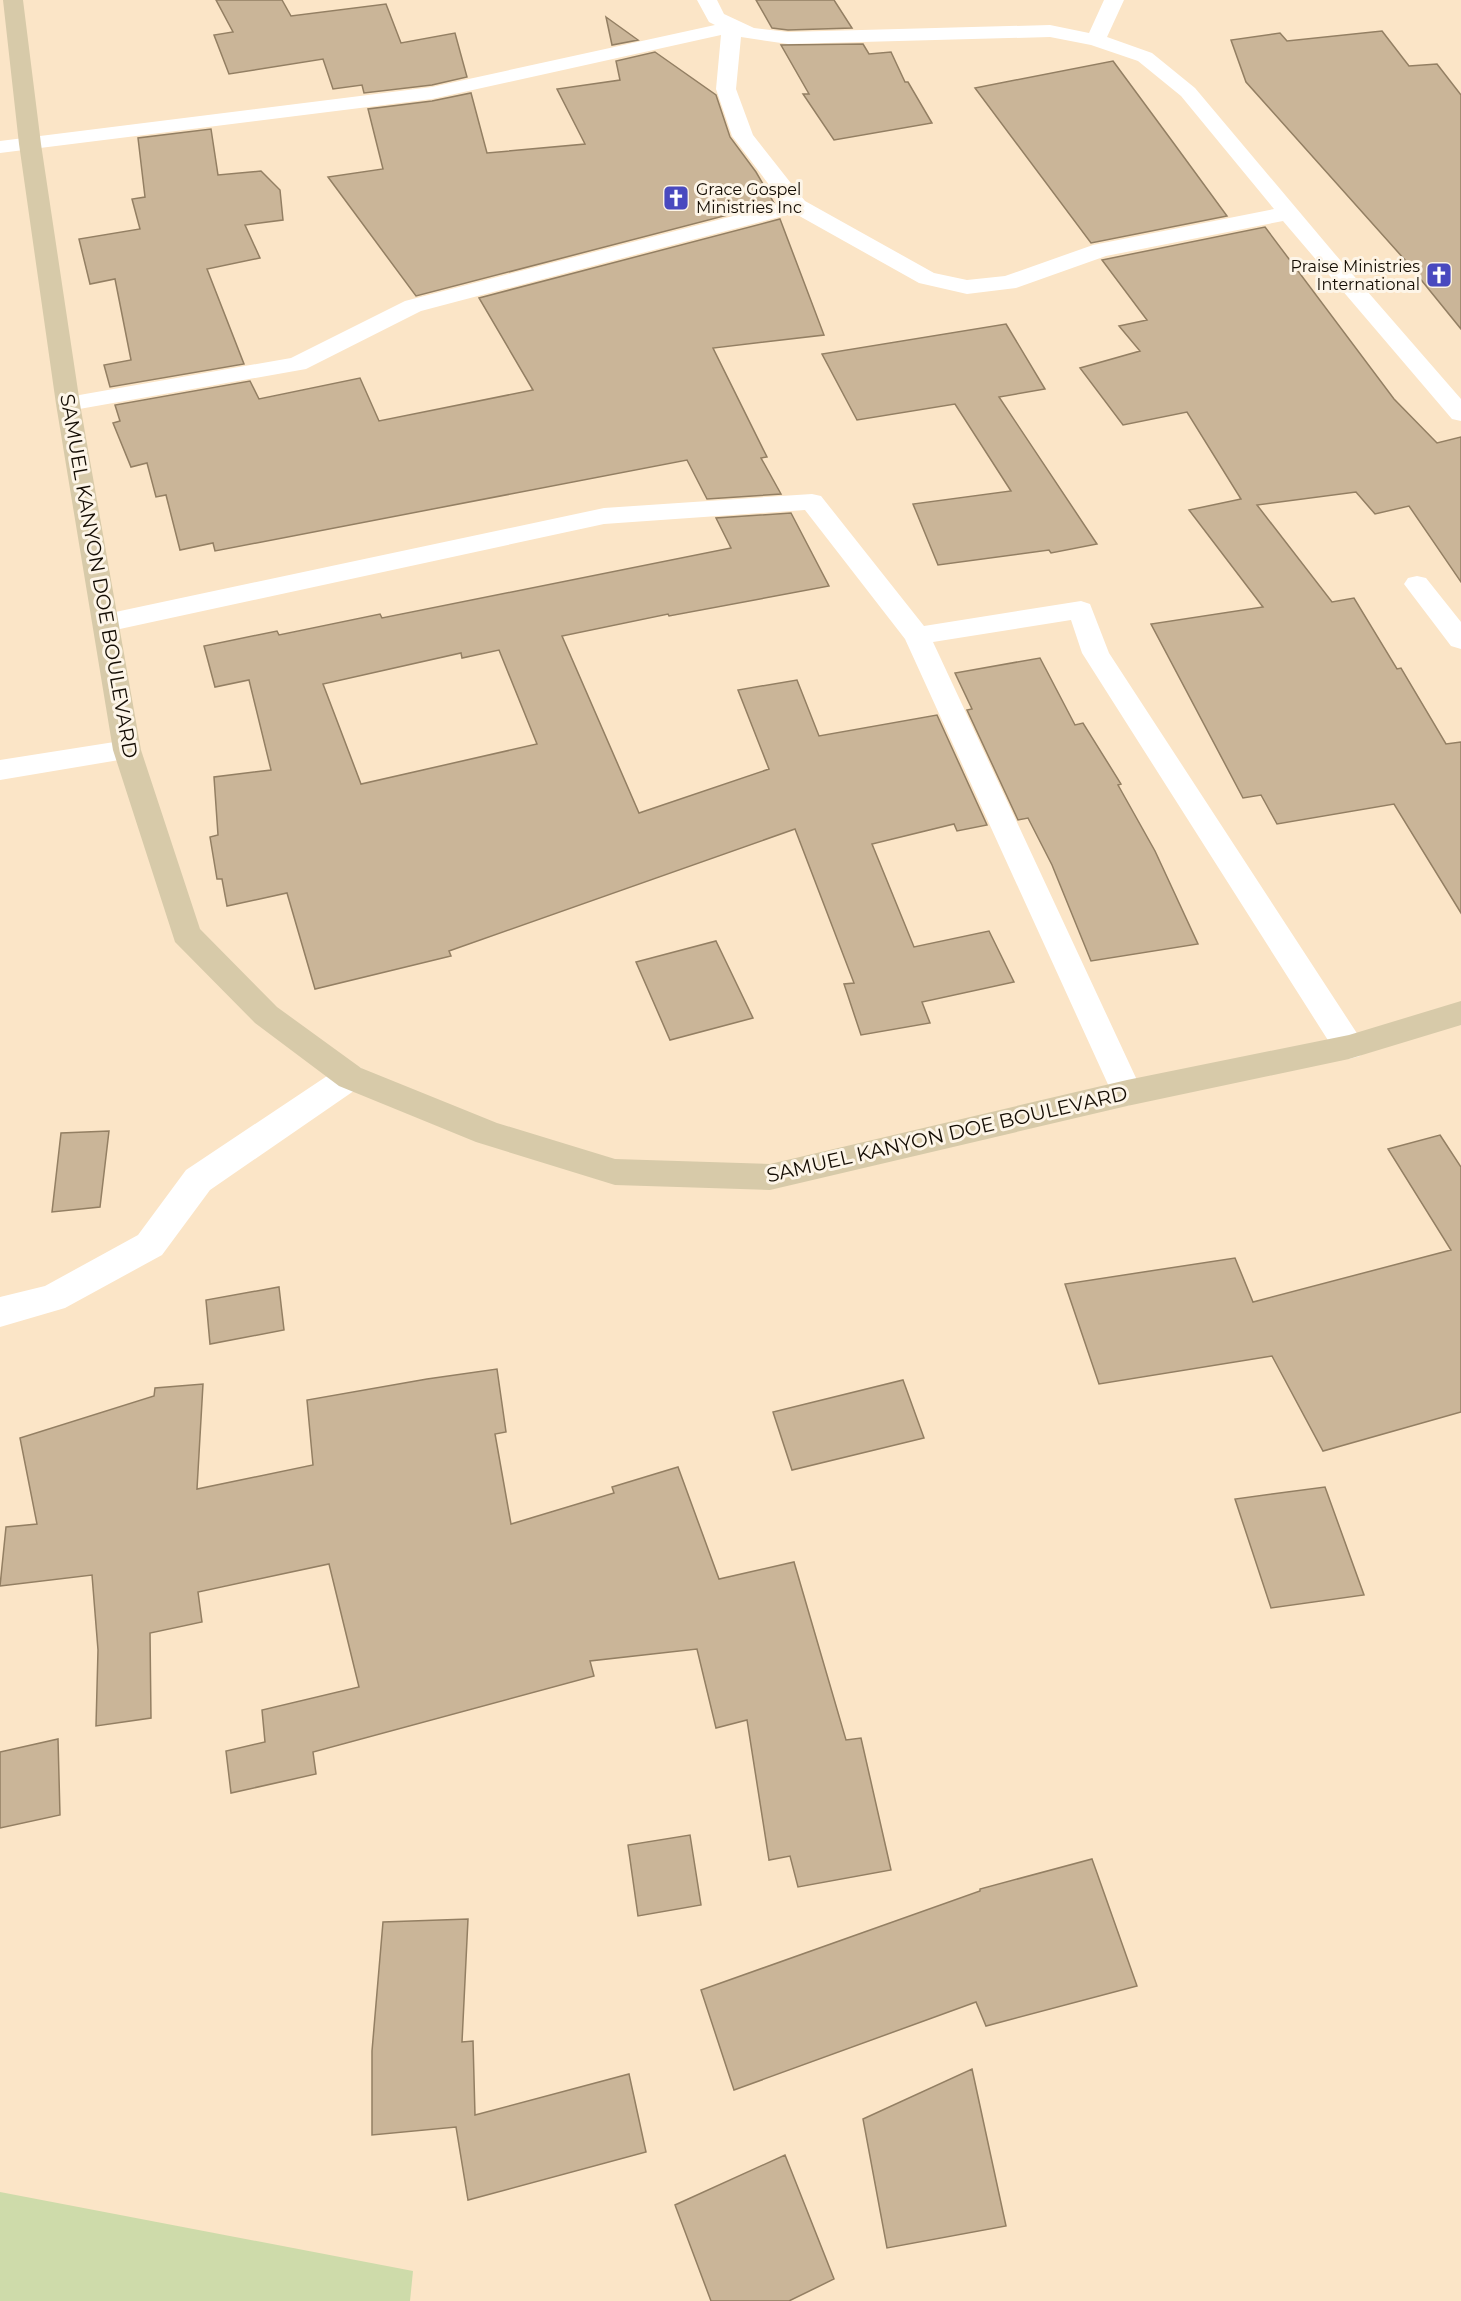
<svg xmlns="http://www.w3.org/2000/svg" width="1461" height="2301" font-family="Montserrat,sans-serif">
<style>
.green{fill:#cedbaa}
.building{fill:#cab598;stroke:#937f63;stroke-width:1.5;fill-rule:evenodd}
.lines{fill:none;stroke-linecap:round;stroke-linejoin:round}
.street{fill:#fff;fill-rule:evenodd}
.secondary{fill:#d7caa9;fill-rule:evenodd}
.labels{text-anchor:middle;stroke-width:6;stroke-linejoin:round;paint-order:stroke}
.far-poi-label{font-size:16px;fill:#130c03;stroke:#fdf5e8;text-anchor:start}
.street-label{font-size:20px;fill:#130c03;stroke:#fdf5e8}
</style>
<rect width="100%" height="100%" fill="#fbe5c7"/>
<!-- green -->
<path class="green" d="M0,2192L413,2271L410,2301H0Z"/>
<!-- building -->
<path class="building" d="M216,0H282L291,16L386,4L401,43L455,33L467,77L432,85L364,93L362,85L333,89L323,59L229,74L214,35L233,32Z
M756,0H834L852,28L788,30L772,28Z
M606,17L638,40L612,45Z
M1382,31L1409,66L1437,64L1461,95V329L1405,260L1246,82L1231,40L1280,33L1287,41Z
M863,44L869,54L891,52L905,82H908L932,123L834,140L803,94H809L781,45Z
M655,52L716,95L730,137L756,172L774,203L416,296L328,177L383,169L368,109L432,101L471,93L487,153L585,144L557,89L620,80L616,61Z
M1113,61L1175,145L1227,216L1091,243L975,88Z
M211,129L218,175L261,171L280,190L283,220L245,225L260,258L207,269L244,364L110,387L104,365L131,360L115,279L90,284L79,239L140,229L132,199L145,197L138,138Z
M780,219L824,335L713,348L767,457L761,458L781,494L707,499L687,460L215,551L213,543L180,550L166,495L156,497L147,463L131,467L113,423L120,421L115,405L250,381L259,399L360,378L379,421L533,390L479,298Z
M1265,227L1394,399L1437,443L1461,437V582L1409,506L1375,514L1356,492L1257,505L1332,602L1354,598L1397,669L1401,668L1446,744L1461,742V913L1394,804L1277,824L1261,795L1243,798L1151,624L1263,607L1189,510L1241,499L1187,412L1123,425L1080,368L1140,351L1119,326L1147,320L1102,260Z
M1006,324L1045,389L999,397L1097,544L1051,553L1049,550L938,565L913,504L1011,491L955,404L857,420L822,354Z
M791,513L829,586L669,616L668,614L562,636L639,813L769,769L738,690L797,680L819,736L937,715L987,825L957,831L954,824L872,844L914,947L989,931L1014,982L922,1002L930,1023L861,1035L844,984L854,983L795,829L449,951L451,956L315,989L287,893L227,906L222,879H217L210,837L218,835L214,777L271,770L249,680L215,687L204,646L277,631L279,635L380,614L382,618L731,548L716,518ZM499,650L537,744L361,784L323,684L461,653L462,658Z
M1040,658L1075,725L1083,723L1121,784L1118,785L1155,851L1198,944L1091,961L1052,865L1028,818L1018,820L967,710L972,709L955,673Z
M716,941L753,1018L670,1040L636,962Z
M109,1131L100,1207L52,1212L61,1133Z
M1440,1135L1461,1167V1412L1323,1451L1272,1356L1099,1384L1065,1284L1235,1258L1253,1302L1451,1250L1388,1149Z
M279,1287L284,1330L210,1344L206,1300Z
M497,1369L506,1432L495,1434L511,1524L614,1493L612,1487L678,1467L719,1579L794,1562L846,1740L861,1738L891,1870L798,1887L790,1856L769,1860L747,1720L716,1728L697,1649L590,1661L594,1676L313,1752L316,1774L231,1793L226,1751L265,1742L262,1710L359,1687L329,1564L198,1592L202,1622L150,1633L151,1718L96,1726L98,1650L92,1575L0,1586L6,1527L37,1524L20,1438L154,1396L155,1388L203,1384L197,1489L313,1465L307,1400L427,1379Z
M903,1380L924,1438L792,1470L773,1412Z
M1325,1487L1364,1595L1271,1608L1235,1499Z
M58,1739L60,1815L0,1828V1752Z
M690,1835L701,1905L638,1916L628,1845Z
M1092,1859L1137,1986L986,2026L976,2002L734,2090L701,1990L980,1891V1889Z
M468,1919L462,2042L473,2041L475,2115L629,2074L646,2152L468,2200L456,2127L372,2135V2051L383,1922Z
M972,2069L1006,2226L887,2248L863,2119Z
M785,2155L834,2279L789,2301H711L675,2205Z"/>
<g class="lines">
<!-- street -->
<path class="street" d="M697,0H717L724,14L754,28L788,32L1050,25L1089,33L1104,0H1124L1107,37L1152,53L1195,88L1334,253L1461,399V421L1452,419L1283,221L1106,256L1016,288L967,294L919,283L794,213L421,311L306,369L68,411L59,409L56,404L59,399L68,397L291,358L405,301L783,203L732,136L716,89L721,35L432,99L0,153V141L432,87L715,25L709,22ZM741,37L788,44L1050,37L1091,45L1138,61L1181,96L1274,209L1093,245L1005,276L967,280L934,273L805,201L753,135L736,89Z
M812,494L821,496L924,626L1081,601L1090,604L1109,653L1360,1038L1365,1047L1360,1056L1349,1059L1338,1056L1082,653L1071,620L933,642L1143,1093L1138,1102L1127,1106L1116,1102L905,639L805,510L604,524L106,632L96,629L93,623L96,617L106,614L604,508Z
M1417,576L1426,578L1461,622V649L1451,646L1404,584L1408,578Z
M127,740L137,743L141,750L137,757L0,780V760Z
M350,1064L361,1068L366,1077L361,1086L210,1190L162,1255L65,1308L0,1327V1297L45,1286L138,1235L186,1170L339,1068Z"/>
<!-- secondary -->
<path class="secondary" d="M3,0H23L41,144L80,404L141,750L200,929L277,1007L361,1068L497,1123L615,1159L770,1164L1127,1080L1349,1035L1461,1001V1025L1349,1059L1127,1106L770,1190L615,1185L476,1142L339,1086L255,1023L175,942L113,750L56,404L19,144Z"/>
</g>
<!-- icons -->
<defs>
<symbol id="church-square" viewBox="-11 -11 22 22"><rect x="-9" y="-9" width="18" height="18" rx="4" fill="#4949bf" stroke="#fdf5e8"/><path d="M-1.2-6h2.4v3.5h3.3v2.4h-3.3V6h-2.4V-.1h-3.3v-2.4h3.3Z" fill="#fff"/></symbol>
</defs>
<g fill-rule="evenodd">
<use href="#church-square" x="661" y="183" width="30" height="30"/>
<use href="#church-square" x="1424" y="260" width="30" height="30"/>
</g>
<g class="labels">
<!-- far-poi labels -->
<g class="far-poi-label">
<text x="696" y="195">Grace Gospel<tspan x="696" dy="18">Ministries Inc</tspan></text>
<text x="1420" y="272" text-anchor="end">Praise Ministries<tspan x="1420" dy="18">International</tspan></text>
</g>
<!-- street labels -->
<g class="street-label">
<text transform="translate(99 576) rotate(80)" y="7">SAMUEL KANYON DOE BOULEVARD</text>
<text transform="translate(947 1134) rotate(-13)" y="7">SAMUEL KANYON DOE BOULEVARD</text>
</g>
</g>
</svg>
